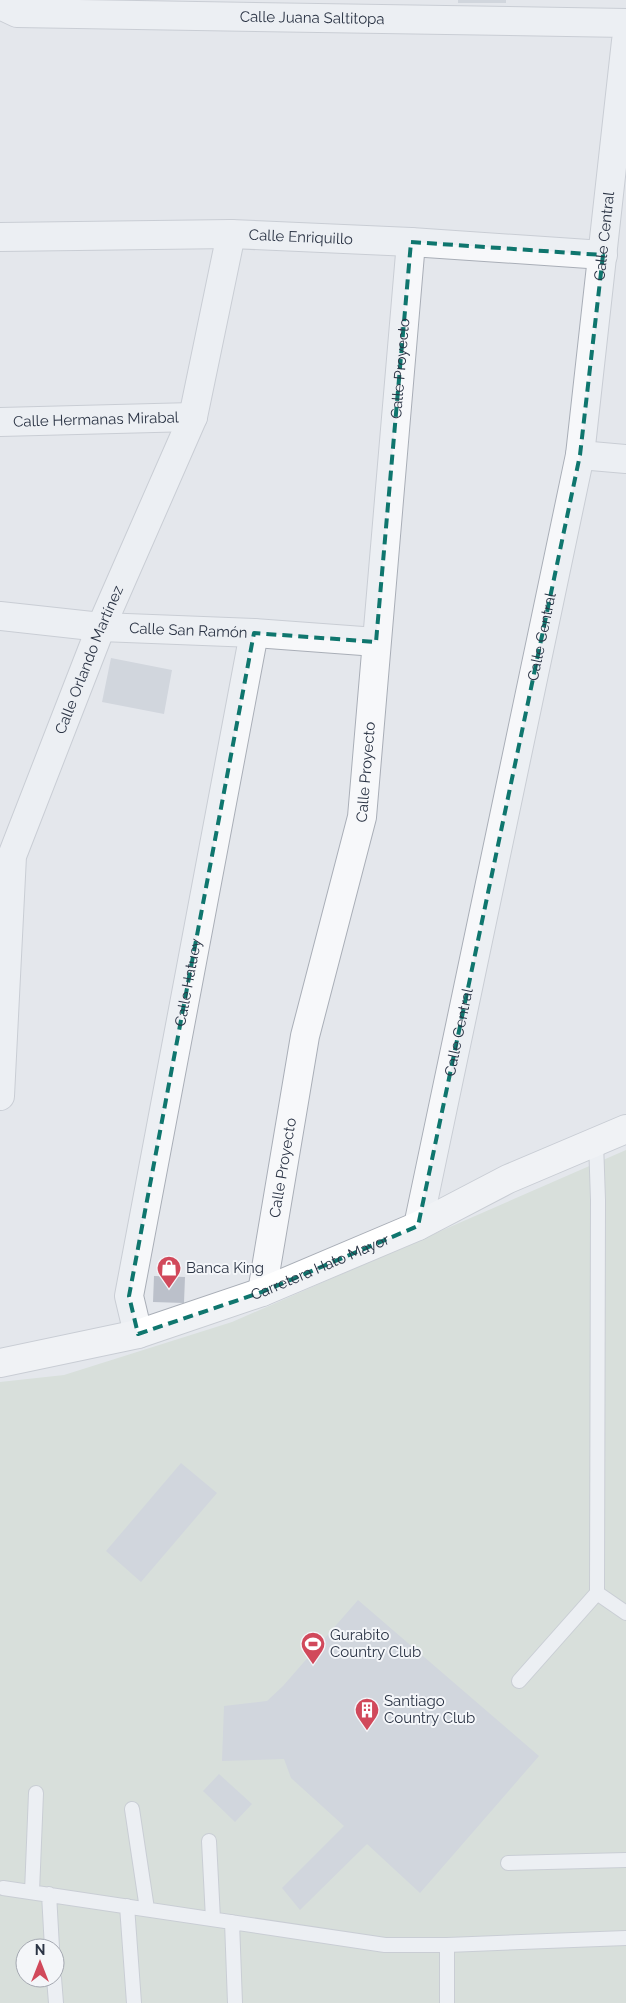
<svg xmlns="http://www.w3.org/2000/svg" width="626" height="2003" font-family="Raleway,sans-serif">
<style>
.green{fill:#c9d6c5;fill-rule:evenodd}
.building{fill:#bbc0ca}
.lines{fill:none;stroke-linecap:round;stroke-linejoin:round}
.lane-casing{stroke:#a9aeb7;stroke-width:16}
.street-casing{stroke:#a9aeb7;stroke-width:30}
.secondary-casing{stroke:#a9aeb7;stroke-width:30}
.lane{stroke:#f7f8fa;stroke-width:14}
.street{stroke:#f7f8fa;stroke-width:28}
.secondary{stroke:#fff;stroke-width:28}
.marked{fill:none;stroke:#0f766e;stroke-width:4;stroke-dasharray:10 6;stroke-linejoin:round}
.labels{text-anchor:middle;stroke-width:4;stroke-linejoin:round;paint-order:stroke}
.street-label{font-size:15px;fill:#2b3445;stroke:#f4f6f9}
.poi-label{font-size:15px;fill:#2b3445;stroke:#f4f6f9;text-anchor:start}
</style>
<rect width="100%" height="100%" fill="#e4e7ec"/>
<!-- green -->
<path class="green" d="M626,1150V2003H0V1382L64,1375L232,1322ZM25,1948H55V1978H25Z"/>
<!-- building -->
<path class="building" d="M458,0H506V3H458Z
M111,658L172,670L164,714L102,702Z
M154,1276L185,1277L184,1303L153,1302Z
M181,1463L217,1493L141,1582L106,1551Z
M358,1600L539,1756L420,1893L367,1844L300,1910L282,1888L344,1826L291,1778L284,1759L222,1761L224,1706L267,1701L283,1686Z
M219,1774L252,1804L235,1822L203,1791Z"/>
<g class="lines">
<defs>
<path id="lane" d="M597,1593L626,1613
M519,1681L597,1593L598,1200L596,1142
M132,1809L147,1909
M209,1841L213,1919
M508,1863L626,1860
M3,1888L385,1945H447L626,1938
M32,1892L36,1793
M49,1894L52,1948
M127,1906L134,2003
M232,1922L235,2003
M447,1945V2003
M54,1978L56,2003"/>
<g id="street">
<path id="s1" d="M0,5L17,13L626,23"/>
<path id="s2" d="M0,237L231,234L411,242L603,255"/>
<path id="s3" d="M0,422L193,417"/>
<path d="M580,455L626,459"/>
<path id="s4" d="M0,616L101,627L254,633L376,642"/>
<path id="s5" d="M0,1096L12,856L101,627L193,417L231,234"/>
<path id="s6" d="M418,1226L580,455L626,41"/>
<path id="s7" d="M262,1292L305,1036L362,817L411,242"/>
<path id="s8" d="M138,1334L129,1296L254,633"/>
</g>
<g id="secondary">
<path id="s9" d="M0,1363L138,1334L262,1292L418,1226L508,1179L626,1129"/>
</g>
</defs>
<!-- lane casing -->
<use href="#lane" class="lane-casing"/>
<!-- street casing -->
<use href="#street" class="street-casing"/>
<!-- secondary casing -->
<use href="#secondary" class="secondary-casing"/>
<!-- lane -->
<use href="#lane" class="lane"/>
<!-- street -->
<use href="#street" class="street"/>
<!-- secondary -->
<use href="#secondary" class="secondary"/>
</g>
<!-- marked area -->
<path d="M0 0H626V2003H0ZM411,242L603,255L580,455L418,1226L262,1292L138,1334L129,1296L254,633L376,642Z" fill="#e4e7ec" fill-opacity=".55" fill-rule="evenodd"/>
<path class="marked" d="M411,242L603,255L580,455L418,1226L262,1292L138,1334L129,1296L254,633L376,642Z"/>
<!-- icons -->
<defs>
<symbol id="shop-pin" viewBox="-11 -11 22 30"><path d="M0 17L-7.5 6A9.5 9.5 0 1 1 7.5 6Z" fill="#d1495b" stroke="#f4f6f9"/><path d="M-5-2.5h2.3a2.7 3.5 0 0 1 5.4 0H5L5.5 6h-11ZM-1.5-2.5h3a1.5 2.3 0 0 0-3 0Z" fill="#fff"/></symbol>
<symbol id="stadium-pin" viewBox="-11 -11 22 30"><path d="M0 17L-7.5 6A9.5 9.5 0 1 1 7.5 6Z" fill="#d1495b" stroke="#f4f6f9"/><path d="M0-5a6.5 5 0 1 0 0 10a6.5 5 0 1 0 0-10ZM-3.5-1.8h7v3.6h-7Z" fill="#fff"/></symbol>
<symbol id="building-pin" viewBox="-11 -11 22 30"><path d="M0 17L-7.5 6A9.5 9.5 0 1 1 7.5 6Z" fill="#d1495b" stroke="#f4f6f9"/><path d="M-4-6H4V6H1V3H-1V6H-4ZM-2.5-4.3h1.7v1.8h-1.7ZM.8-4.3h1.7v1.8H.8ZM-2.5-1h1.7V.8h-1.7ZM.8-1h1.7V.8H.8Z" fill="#fff"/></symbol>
</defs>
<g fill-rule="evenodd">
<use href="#shop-pin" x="155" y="1254" width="28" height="38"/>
<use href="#stadium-pin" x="299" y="1630" width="28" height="38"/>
<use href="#building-pin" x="353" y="1696" width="28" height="38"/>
</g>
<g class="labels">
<!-- street labels -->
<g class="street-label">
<text dy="5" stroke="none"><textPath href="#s1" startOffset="314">Calle Juana Saltitopa</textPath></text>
<text dy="5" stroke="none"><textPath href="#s2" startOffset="301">Calle Enriquillo</textPath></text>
<text dy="5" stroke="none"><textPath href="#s6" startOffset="1008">Calle Central</textPath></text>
<text dy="5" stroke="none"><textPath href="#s7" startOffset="936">Calle Proyecto</textPath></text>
<text dy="5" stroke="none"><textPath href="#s3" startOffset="96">Calle Hermanas Mirabal</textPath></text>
<text dy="5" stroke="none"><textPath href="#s4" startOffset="189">Calle San Ramón</textPath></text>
<text dy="5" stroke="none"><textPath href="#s6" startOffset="602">Calle Central</textPath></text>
<text dy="5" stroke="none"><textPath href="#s5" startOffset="451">Calle Orlando Martínez</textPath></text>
<text dy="5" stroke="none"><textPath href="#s7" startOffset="531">Calle Proyecto</textPath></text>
<text dy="5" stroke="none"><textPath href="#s8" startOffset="358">Calle Hatuey</textPath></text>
<text dy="5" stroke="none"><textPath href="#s6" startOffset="198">Calle Central</textPath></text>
<text dy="5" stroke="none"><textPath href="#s7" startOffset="126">Calle Proyecto</textPath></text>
<text dy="5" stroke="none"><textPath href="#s9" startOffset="335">Carretera Hato Mayor</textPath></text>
</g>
<!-- poi labels -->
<g class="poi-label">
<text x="186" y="1273">Banca King</text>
<text x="330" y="1640">Gurabito<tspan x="330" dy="17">Country Club</tspan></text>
<text x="384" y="1706">Santiago<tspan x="384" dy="17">Country Club</tspan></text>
</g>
</g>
<!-- north arrow -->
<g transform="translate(40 1963)"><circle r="24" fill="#f4f6f9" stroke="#a4a8b1"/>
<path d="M0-4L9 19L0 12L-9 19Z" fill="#d1495b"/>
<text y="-8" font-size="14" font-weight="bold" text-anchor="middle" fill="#2b3445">N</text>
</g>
</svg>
